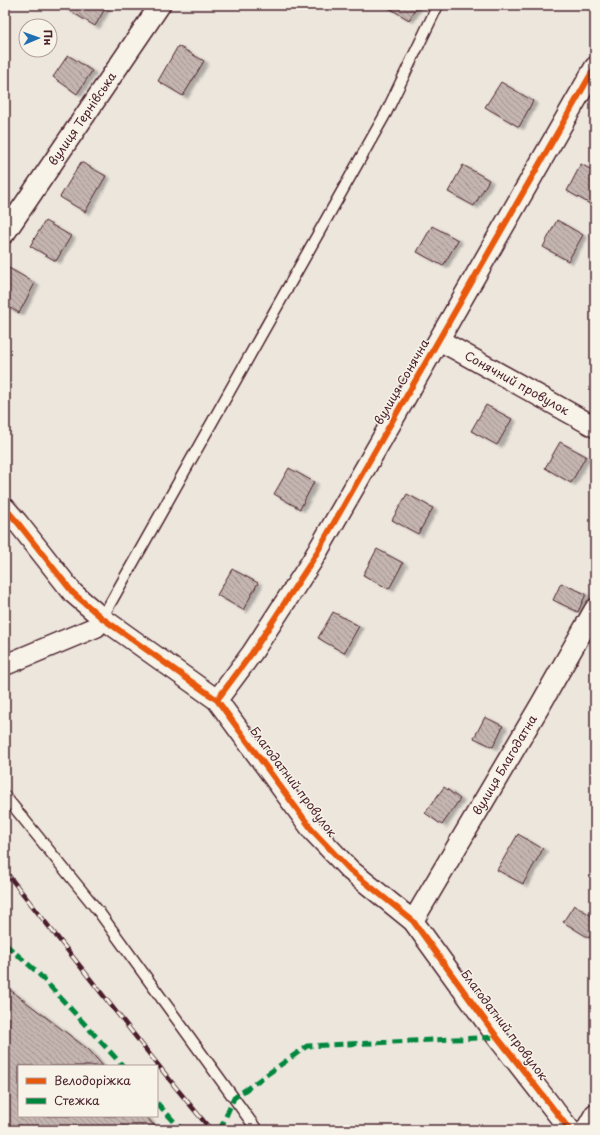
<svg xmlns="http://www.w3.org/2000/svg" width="600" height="1135" font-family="'Playpen Sans',sans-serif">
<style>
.building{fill:url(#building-back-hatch);stroke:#4a1f2b;filter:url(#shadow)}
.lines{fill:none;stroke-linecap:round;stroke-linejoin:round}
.service-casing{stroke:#4a1f2b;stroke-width:13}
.minor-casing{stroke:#4a1f2b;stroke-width:23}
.service{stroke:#f7f3e8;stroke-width:10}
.minor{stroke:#f7f3e8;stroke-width:20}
.rail-casing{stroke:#4a1f2b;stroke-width:4.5}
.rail{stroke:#f7f3e8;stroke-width:3;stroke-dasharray:9;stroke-linecap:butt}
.quiet{stroke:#00873e;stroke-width:5;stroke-dasharray:10 5;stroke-linecap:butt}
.cycleway-casing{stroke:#f7f3e8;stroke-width:8}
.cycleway{stroke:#e8590c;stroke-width:6}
.labels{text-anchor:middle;stroke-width:3;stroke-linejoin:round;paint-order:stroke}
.street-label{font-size:12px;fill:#4a1f2b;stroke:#f7f3e8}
</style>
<defs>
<pattern id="building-back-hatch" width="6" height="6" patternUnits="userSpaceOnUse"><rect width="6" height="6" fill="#c4b5b0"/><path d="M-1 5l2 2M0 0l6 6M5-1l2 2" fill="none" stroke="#a1938f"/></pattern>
<filter id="shadow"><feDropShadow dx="4.5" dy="2.5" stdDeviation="1" flood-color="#0004"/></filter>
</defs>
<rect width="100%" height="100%" fill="#ece6dd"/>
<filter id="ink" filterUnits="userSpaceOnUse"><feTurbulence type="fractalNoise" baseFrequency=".025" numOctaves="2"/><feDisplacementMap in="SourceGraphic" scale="8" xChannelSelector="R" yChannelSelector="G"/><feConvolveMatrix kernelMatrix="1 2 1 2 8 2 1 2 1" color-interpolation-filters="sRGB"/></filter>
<g filter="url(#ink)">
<!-- building -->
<path class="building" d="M60,5H107L95,26Z
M384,5H418L409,20Z
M178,46L204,61L183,96L158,81Z
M68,55L92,71L77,94L53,77Z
M501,82L533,101L519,127L485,107Z
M81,162L106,176L85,212L60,197Z
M581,164L595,172V200L592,205L567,191Z
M463,165L489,180L474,206L448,192Z
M557,220L583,235L568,261L543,247Z
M45,221L71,236L56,261L30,246Z
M432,226L458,240L443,266L417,252Z
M9,268L35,283L19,313L5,305L10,296L5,293V274Z
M486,405L512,419L497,445L471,431Z
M560,442L586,456L571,483L545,468Z
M289,468L314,482L300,509L274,494Z
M407,494L433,508L418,534L392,520Z
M377,549L403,563L389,589L363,575Z
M232,569L258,583L243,610L217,595Z
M561,583L586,594L578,612L553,600Z
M333,612L359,626L344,653L318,638Z
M485,717L503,726L493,747L474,738Z
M444,787L460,799L442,825L425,813Z
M518,834L543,849L523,884L497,870Z
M574,905L595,918V929L589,938L563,922Z
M5,986L89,1050L103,1066H19V1116H146L158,1130H5Z"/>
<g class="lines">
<defs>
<path id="service" d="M102,618L386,113L438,5
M5,796L99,912L257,1130"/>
<g id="minor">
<path id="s1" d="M5,233L160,5"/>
<path id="s2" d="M439,340L595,427"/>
<path d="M5,508L18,523L73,593L102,618L217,700L313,831L350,870L413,921L497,1037L570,1130"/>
<path d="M5,665L96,627L102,618"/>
<path d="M217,700L252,653L312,561L595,67"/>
<path id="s3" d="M413,921L541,704L595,609"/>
<path d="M586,1130L595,1114"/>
</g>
</defs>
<!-- service casing -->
<use href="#service" class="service-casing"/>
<!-- minor casing -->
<use href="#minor" class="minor-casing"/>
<!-- service -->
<use href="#service" class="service"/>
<!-- minor -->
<use href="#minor" class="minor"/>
<defs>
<path id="rail" d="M5,871L177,1089L211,1130"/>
</defs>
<!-- rail casing -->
<use href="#rail" class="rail-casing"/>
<!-- rail -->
<use href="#rail" class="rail"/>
<!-- quiet -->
<path class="quiet" d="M5,944L36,971L123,1066
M157,1103L182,1130
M220,1130L234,1098L307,1046L497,1037"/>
<defs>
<path id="cycleway" d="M5,508L18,523L73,593L102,618L217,700L313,831L350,870L413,921L497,1037L570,1130
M217,700L252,653L312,561L595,67"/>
</defs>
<!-- cycleway casing -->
<use href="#cycleway" class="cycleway-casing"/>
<!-- cycleway -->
<use href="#cycleway" class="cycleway"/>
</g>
</g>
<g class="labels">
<!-- street labels -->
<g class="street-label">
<text dy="4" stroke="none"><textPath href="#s1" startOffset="138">вулиця Тернівська</textPath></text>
<text transform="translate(402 382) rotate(-60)" y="4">вулиця Сонячна</text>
<text dy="4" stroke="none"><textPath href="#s2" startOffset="89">Сонячний провулок</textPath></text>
<text dy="4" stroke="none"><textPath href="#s3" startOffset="181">вулиця Благодатна</textPath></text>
<text transform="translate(293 782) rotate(53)" y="4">Благодатний провулок</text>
<text transform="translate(504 1025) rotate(53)" y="4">Благодатний провулок</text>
</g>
</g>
<!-- margin -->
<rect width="600" height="1135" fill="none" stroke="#f7f3e8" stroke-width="20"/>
<rect x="10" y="10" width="580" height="1115" fill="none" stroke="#4a1f2b" stroke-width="1.5" filter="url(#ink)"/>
<!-- legend -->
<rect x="18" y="1065" width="140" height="52" fill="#f7f3e8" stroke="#b29e9c"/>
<rect x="26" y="1078" width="20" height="6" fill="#e8590c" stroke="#b29e9c"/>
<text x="54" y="1085" font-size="12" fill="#4a1f2b">Велодоріжка</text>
<rect x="26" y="1098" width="20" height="6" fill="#00873e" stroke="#b29e9c"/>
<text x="54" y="1105" font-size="12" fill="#4a1f2b">Стежка</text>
<!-- north arrow -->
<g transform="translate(38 38) rotate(88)"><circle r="19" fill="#f7f3e8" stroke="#b29e9c"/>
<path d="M0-3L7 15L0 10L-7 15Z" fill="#1f6fb2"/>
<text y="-6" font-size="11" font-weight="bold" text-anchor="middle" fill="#4a1f2b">Пн</text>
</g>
</svg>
